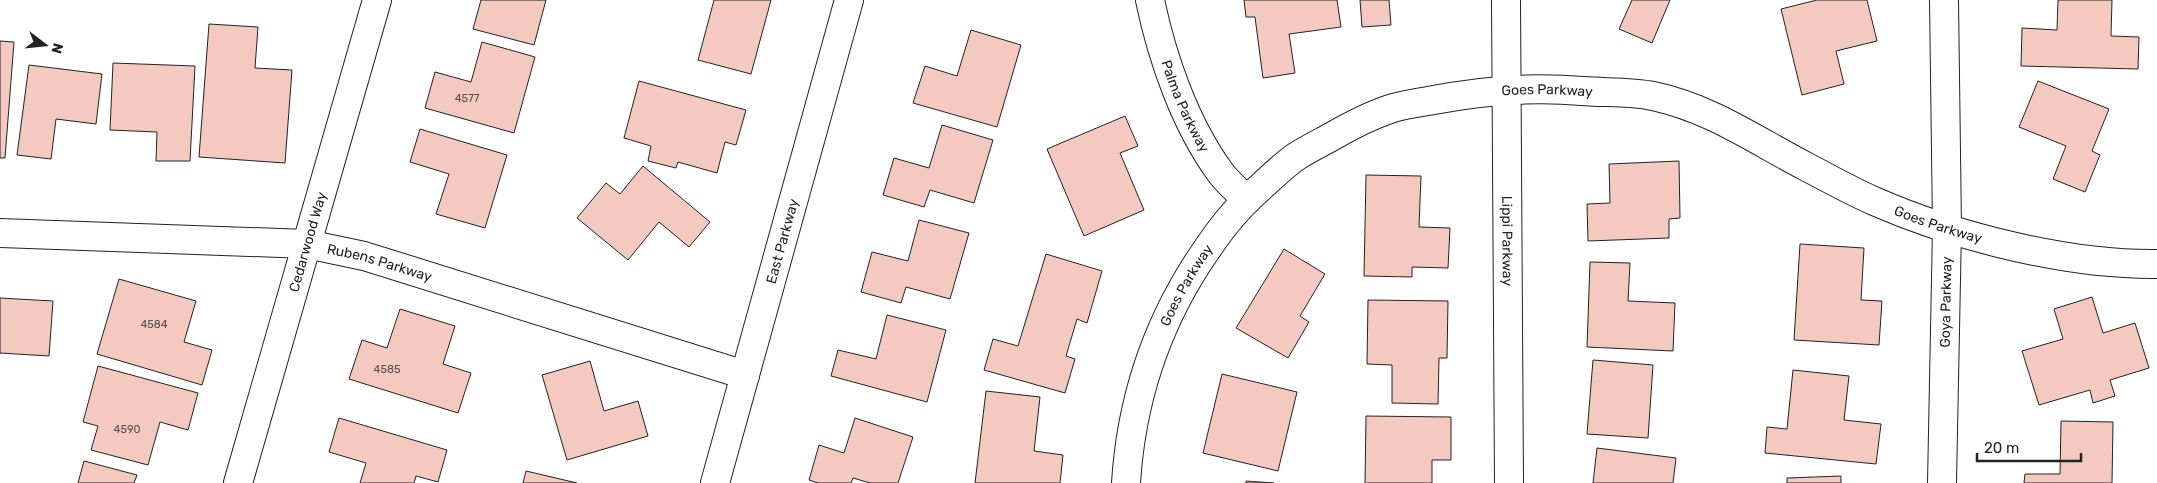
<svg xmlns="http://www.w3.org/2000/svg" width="2157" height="483" font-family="Rubik,sans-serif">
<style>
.building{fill:#f3c9c0;stroke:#222}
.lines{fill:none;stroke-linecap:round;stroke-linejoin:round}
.minor-casing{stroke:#222;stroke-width:30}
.minor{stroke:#fff;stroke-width:28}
.labels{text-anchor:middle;stroke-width:4;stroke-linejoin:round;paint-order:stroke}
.number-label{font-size:11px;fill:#564c4a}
.street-label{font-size:14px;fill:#222;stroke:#fff}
</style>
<rect width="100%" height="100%" fill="#fff"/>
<!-- building -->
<path class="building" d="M481,0H546L534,45L473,29Z
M714,0H771L751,74L698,60Z
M1244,0H1337L1341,27L1289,34L1295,73L1263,78L1255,17H1246Z
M1360,0H1389L1391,25L1362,27Z
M1632,0H1670L1652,43L1619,29Z
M1817,0H1867L1877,41L1836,51L1844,84L1802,95L1781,9Z
M2058,0H2112L2111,36L2139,37L2138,69L2021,66L2022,28L2057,30Z
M209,24L258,27L255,68L292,70L285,163L199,157Z
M971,30L1021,45L997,127L913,103L925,66L957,76Z
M0,41L14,42L5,158H0Z
M482,42L535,57L514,133L425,108L435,72L471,82Z
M113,63L195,66L190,161H156L157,132L110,130Z
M29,65L102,74L96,124L56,119L51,159L17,155Z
M639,81L746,110L736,145L725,142L717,173L678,162L676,168L648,161L651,146L624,138Z
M2038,81L2109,109L2092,151L2100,155L2085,192L2053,179L2066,146L2019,127Z
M1125,116L1138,146L1120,153L1144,210L1084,236L1047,149Z
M942,125L993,140L974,203L930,190L924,207L883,195L894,158L929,168Z
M420,129L507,155L485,228L436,214L449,174L410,162Z
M1679,161L1680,218L1669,219V238L1588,241L1587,204L1610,203L1609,164Z
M643,166L710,222L689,247L659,222L628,260L577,218L606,183L620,194Z
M1366,175L1421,176L1419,227L1450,228L1448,268L1412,267V277L1364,276Z
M919,220L969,233L950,299L906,287L901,303L861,292L872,252L908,261Z
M1800,244L1864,248L1861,300L1882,301L1879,345L1794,340Z
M1284,249L1325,274L1300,316L1309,322L1288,358L1236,328Z
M1046,254L1102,271L1087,323L1077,319L1066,356L1075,359L1065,393L984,370L993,339L1018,346Z
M1590,262L1630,263L1628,301L1675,303L1673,351L1587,347Z
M119,279L196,301L184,342L212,350L202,385L97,354Z
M2092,297L2103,333L2135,323L2149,368L2110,380L2115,396L2093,403L2090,390L2039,405L2022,351L2063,339L2054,309Z
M0,298L53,301L49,356L0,353Z
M1368,300L1448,301L1447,358H1439L1438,404L1392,403V365L1367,364Z
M400,309L455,326L443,364L471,373L458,413L349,379L362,340L387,348Z
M887,315L946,330L927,402L831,376L838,350L876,359Z
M1593,360L1653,365L1648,438L1587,434Z
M590,361L604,411L638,401L648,436L567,460L542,375Z
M98,366L198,393L188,430L160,422L148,465L91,450L98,426L83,422Z
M1793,370L1849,376L1844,420L1881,424L1876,464L1765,453L1767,427L1787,429Z
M1222,374L1297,392L1278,471L1203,453Z
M986,391L1040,397L1034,451L1063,455L1060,483H975Z
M1366,416L1451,417V460H1432V483H1365Z
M339,418L447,450L438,482L416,476L414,483H360L366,463L329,452Z
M855,418L913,437L898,483H870L853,478L851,483H818L809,480L819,445L844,453Z
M2061,421L2113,422L2112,483H2024L2025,474H2060Z
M1597,448L1676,458L1673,483H1593Z
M84,461L137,475L134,483H78Z
M526,471L577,483H523Z
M1841,476V483H1787V478Z
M1246,481L1274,483H1246Z"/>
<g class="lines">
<defs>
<g id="minor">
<path id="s1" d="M1150,0C1162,58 1185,124 1220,172C1227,182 1238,191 1247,200"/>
<path id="s2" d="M1506,0L1509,483"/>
<path id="s3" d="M0,233L307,244L364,256L745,375"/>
<path id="s4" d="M238,483L377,0"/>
<path id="s5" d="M715,483L849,0"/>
<path id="s6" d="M1126,483C1131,403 1154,331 1197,264C1218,232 1234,210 1263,185C1274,175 1285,164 1297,156C1308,149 1320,143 1331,137C1350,126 1369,116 1390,109C1402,105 1415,103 1428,101C1479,91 1529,86 1582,91C1606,93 1629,91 1653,96C1710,108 1755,140 1805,166C1828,178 1851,191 1874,201C1956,237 2068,265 2157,264"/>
<path id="s7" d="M1942,483L1947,228L1944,0"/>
</g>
</defs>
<!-- minor casing -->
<use href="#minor" class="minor-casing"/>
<!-- minor -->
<use href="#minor" class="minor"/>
</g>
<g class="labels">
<!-- number labels -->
<g class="number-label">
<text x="467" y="102">4577</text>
<text x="154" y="328">4584</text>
<text x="387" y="373">4585</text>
<text x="127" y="433">4590</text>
</g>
<!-- street labels -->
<g class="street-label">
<text dy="5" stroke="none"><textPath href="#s6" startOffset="644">Goes Parkway</textPath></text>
<text dy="5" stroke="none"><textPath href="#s1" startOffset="112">Palma Parkway</textPath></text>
<text dy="5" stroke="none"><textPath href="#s6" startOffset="1064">Goes Parkway</textPath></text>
<text dy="5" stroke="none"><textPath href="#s4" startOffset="251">Cedarwood Way</textPath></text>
<text dy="5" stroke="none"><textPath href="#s2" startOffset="241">Lippi Parkway</textPath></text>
<text dy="5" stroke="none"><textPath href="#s5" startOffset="251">East Parkway</textPath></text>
<text dy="5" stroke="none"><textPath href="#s3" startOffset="382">Rubens Parkway</textPath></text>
<text dy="5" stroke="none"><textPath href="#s6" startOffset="209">Goes Parkway</textPath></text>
<text dy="5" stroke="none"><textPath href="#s7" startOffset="181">Goya Parkway</textPath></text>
</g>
</g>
<!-- north arrow -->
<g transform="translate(45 45) rotate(106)" stroke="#ffffff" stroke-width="4" paint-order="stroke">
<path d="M0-4L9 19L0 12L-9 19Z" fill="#222222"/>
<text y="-8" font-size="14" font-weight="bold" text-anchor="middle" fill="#222222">N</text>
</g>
<!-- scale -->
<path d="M1977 453v8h104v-8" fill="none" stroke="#222222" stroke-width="2.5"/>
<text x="1984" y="453" font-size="15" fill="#222222" stroke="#ffffff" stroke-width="4" paint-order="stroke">20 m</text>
</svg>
